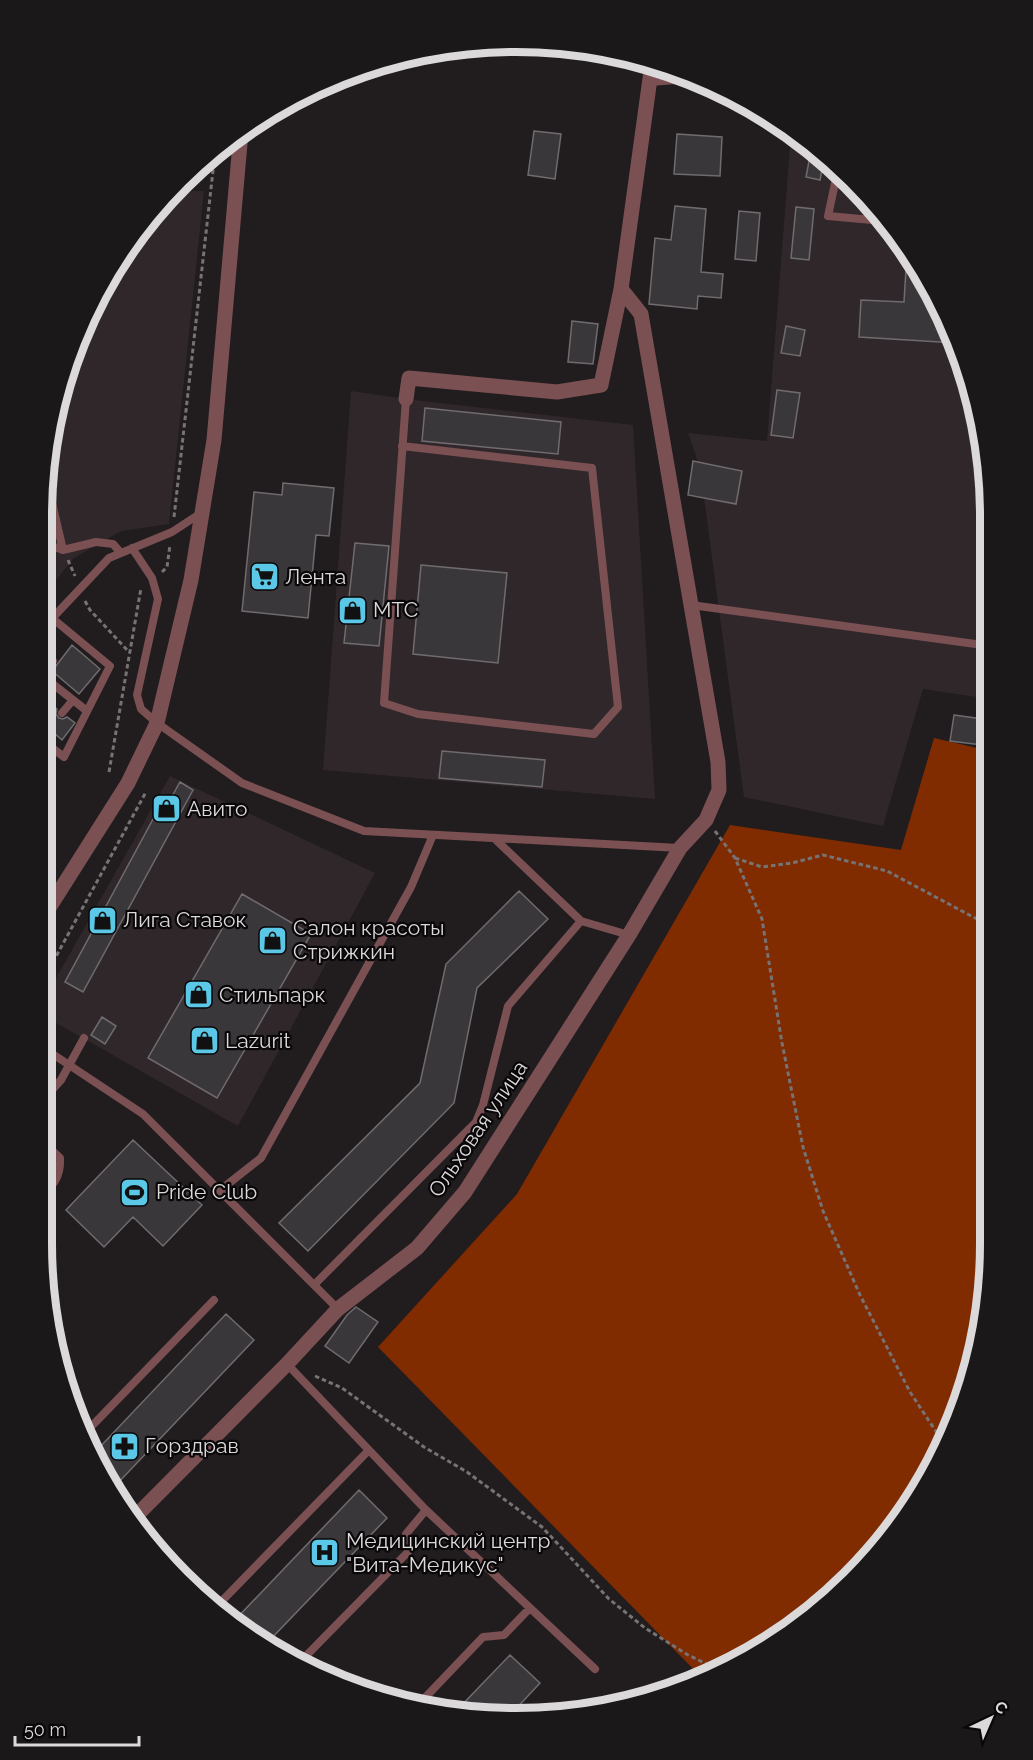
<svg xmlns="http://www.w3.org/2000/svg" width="1033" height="1760" font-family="Raleway,sans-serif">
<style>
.built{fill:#30272b}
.forest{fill:#802c00}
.building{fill:#3a373b;stroke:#6f6b6f;stroke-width:1.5}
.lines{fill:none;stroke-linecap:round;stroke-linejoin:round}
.path{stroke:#777374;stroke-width:3;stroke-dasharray:4.5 3;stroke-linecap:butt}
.service{stroke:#7a5053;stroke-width:8}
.minor{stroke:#7a5053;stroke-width:15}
.tertiary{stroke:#7a5053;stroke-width:15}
.labels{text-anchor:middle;stroke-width:4.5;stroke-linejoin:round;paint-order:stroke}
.poi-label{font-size:21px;fill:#dcd9da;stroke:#090708;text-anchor:start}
.street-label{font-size:21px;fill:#dcd9da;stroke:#090708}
.rim{fill:none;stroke:#dcd9da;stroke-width:8}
</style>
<rect width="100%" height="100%" fill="#211c1e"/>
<!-- built -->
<path class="built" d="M790,147L815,151L852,181L927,279L966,364L990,485V699L923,689L883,826L744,797L700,468L688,433L767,441Z
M172,191H204L169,524L121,531L74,558L43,596V485L67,364L122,253Z
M351,391L406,399L633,425L655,799L323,770Z
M170,776L375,873L238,1126L42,1015V1003Z"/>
<!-- forest -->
<path class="forest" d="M934,738L990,751V1275L966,1396L911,1507L806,1620L703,1679L378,1347L517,1194L730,825L901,850Z"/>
<!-- building -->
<path class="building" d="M534,131L561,134L555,179L528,175Z
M677,134L722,137L720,176L674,174Z
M810,156L824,159L820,180L806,177Z
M675,206L706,209L701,272L723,274L721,298L698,296L697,309L649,304L655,238L671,240Z
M796,207L814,209L809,260L791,258Z
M739,211L760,213L756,261L735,259Z
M907,253L927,279L956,343L859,337L861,300L904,302Z
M572,321L598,324L593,364L568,362Z
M786,326L805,330L800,356L781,353Z
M777,390L800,393L793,438L771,435Z
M425,408L561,422L558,454L422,441Z
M693,461L742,471L736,504L688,495Z
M283,483L334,488L329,536L316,535L308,618L242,611L254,492L282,495Z
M355,543L389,546L379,646L344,643Z
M421,565L507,573L498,663L413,654Z
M72,645L100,669L79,694L52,671Z
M48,702L57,709L56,714L59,718L63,719L67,717L75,723L62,740L54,733L53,726L43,725V704Z
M954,715L990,720V746L950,741Z
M442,751L545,760L542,787L439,778Z
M180,782L193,790L83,992L65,982L165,797L170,800Z
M519,891L548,919L477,988L454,1103L308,1251L279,1223L420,1083L446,964Z
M242,894L311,934L217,1098L148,1058Z
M102,1017L116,1026L105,1044L91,1035Z
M133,1140L202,1205L163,1246L133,1217L104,1247L66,1210Z
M356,1307L378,1322L349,1363L325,1346L347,1315Z
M226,1314L254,1340L115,1486L96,1451Z
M359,1490L387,1518L266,1644L253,1638L234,1621Z
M510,1655L540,1683L512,1713L459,1708Z"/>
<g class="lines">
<!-- path -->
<path class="path" d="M174,517L215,153
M68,560L75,576
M162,572L167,567L170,545
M85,601L90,610L129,652
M109,772L141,588
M715,831L735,858L762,919L782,1043L803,1147L823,1211L860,1295L910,1392L943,1442
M735,858L762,867L792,863L823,855L887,871L990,926
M42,982L146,792
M315,1376L342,1388L424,1447L467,1472L542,1527L609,1599L645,1628L688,1655L719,1670"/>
<!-- service -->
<path class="service" d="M650,82L689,79L702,80
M838,169L828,216L883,221
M402,446L592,468L618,707L594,734L418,714L384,703L406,399
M45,473L63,550
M43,543L63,550L96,542L113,544L120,552
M132,548L152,578L158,599L137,695L141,709L157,723L242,783L364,831L679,848
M691,605L990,646
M43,628L109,558L172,532L201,513
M43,673L53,661L43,653
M43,676L54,685L43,698
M54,685L87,711
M62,713L73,700
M43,738L49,730
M43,741L64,757L110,666L52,618
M494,838L581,921
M42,1047L143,1114L338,1309
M42,1101L61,1080L84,1038
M219,1191L261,1158L411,887L433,835
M42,1197C54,1184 61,1176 60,1158L42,1141
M314,1285L476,1122L483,1105L508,1006L581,921L629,935
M287,1364L426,1510L595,1669
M86,1432L214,1300
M218,1605L369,1450
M302,1660L408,1552L406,1534L426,1510
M419,1704L483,1637L504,1635L530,1608"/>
<!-- minor -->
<path class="minor" d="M406,399L409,378L557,392L601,385L621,289L652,64
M133,1519L287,1364L338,1309L417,1248L465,1192L629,935L680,848L706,820L719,790L718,762L641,314L621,289"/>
<!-- tertiary -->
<path class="tertiary" d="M42,919L128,783L157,723L191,580L214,440L241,132"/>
</g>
<!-- icons -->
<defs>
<symbol id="supermarket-square" viewBox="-11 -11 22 22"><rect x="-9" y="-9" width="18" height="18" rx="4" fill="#5ac8e6" stroke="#090708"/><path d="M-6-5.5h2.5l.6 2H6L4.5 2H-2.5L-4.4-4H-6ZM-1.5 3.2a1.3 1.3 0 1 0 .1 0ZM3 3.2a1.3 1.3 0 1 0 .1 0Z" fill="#111"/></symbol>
<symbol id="shop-square" viewBox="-11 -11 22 22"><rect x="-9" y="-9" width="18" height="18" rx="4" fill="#5ac8e6" stroke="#090708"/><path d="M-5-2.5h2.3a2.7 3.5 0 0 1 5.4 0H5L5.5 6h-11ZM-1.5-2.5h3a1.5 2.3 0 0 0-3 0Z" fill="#111"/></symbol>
<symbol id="stadium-square" viewBox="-11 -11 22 22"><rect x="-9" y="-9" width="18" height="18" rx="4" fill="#5ac8e6" stroke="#090708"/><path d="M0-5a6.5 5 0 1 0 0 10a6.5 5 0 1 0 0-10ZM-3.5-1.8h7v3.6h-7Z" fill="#111"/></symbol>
<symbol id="pharmacy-square" viewBox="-11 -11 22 22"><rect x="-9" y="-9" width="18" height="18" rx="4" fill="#5ac8e6" stroke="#090708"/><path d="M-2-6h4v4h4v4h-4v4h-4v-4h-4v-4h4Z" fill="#111"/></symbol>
<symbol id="hospital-square" viewBox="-11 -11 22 22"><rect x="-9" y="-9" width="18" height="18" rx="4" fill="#5ac8e6" stroke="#090708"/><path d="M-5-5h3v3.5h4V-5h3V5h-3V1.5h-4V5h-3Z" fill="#111"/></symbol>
</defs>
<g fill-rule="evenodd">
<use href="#supermarket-square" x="248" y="560" width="33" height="33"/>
<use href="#shop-square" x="336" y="594" width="33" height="33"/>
<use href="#shop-square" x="150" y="792" width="33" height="33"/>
<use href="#shop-square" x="86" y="904" width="33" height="33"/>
<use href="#shop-square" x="256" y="924" width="33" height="33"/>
<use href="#shop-square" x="182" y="978" width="33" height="33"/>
<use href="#shop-square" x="188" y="1024" width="33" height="33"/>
<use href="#stadium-square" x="118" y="1176" width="33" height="33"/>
<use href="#pharmacy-square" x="108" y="1430" width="33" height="33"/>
<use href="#hospital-square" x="308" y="1536" width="33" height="33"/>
</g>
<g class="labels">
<!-- poi labels -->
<g class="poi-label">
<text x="285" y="584">Лента</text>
<text x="373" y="617">МТС</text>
<text x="187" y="816">Авито</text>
<text x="123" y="927">Лига Ставок</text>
<text x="293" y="935">Салон красоты<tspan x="293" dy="24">Стрижкин</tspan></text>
<text x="219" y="1002">Стильпарк</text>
<text x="225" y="1048">Lazurit</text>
<text x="156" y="1199">Pride Club</text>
<text x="145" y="1453">Горздрав</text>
<text x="346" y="1548">Медицинский центр<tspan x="346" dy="24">"Вита-Медикус"</tspan></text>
</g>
<!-- street labels -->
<g class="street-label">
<text transform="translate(478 1129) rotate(-56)" y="7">Ольховая улица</text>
</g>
</g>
<!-- crop -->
<path d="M0 0H1033V1760H0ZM516 52H516A464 464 0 0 1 980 516V1244A464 464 0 0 1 516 1708H516A464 464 0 0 1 52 1244V516A464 464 0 0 1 516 52Z" fill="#1a1819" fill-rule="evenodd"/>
<path class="rim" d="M516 52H516A464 464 0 0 1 980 516V1244A464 464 0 0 1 516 1708H516A464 464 0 0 1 52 1244V516A464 464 0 0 1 516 52Z"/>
<!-- north arrow -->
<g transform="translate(991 1718) rotate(44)" stroke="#090708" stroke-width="4.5" paint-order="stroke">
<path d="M0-4.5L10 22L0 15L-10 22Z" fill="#dcd9da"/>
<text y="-9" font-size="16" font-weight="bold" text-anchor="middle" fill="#dcd9da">С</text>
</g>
<!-- scale -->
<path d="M15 1736v9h124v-9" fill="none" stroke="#dcd9da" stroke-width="3"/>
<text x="24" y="1736" font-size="18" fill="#dcd9da" stroke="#090708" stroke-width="4.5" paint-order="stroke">50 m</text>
</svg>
